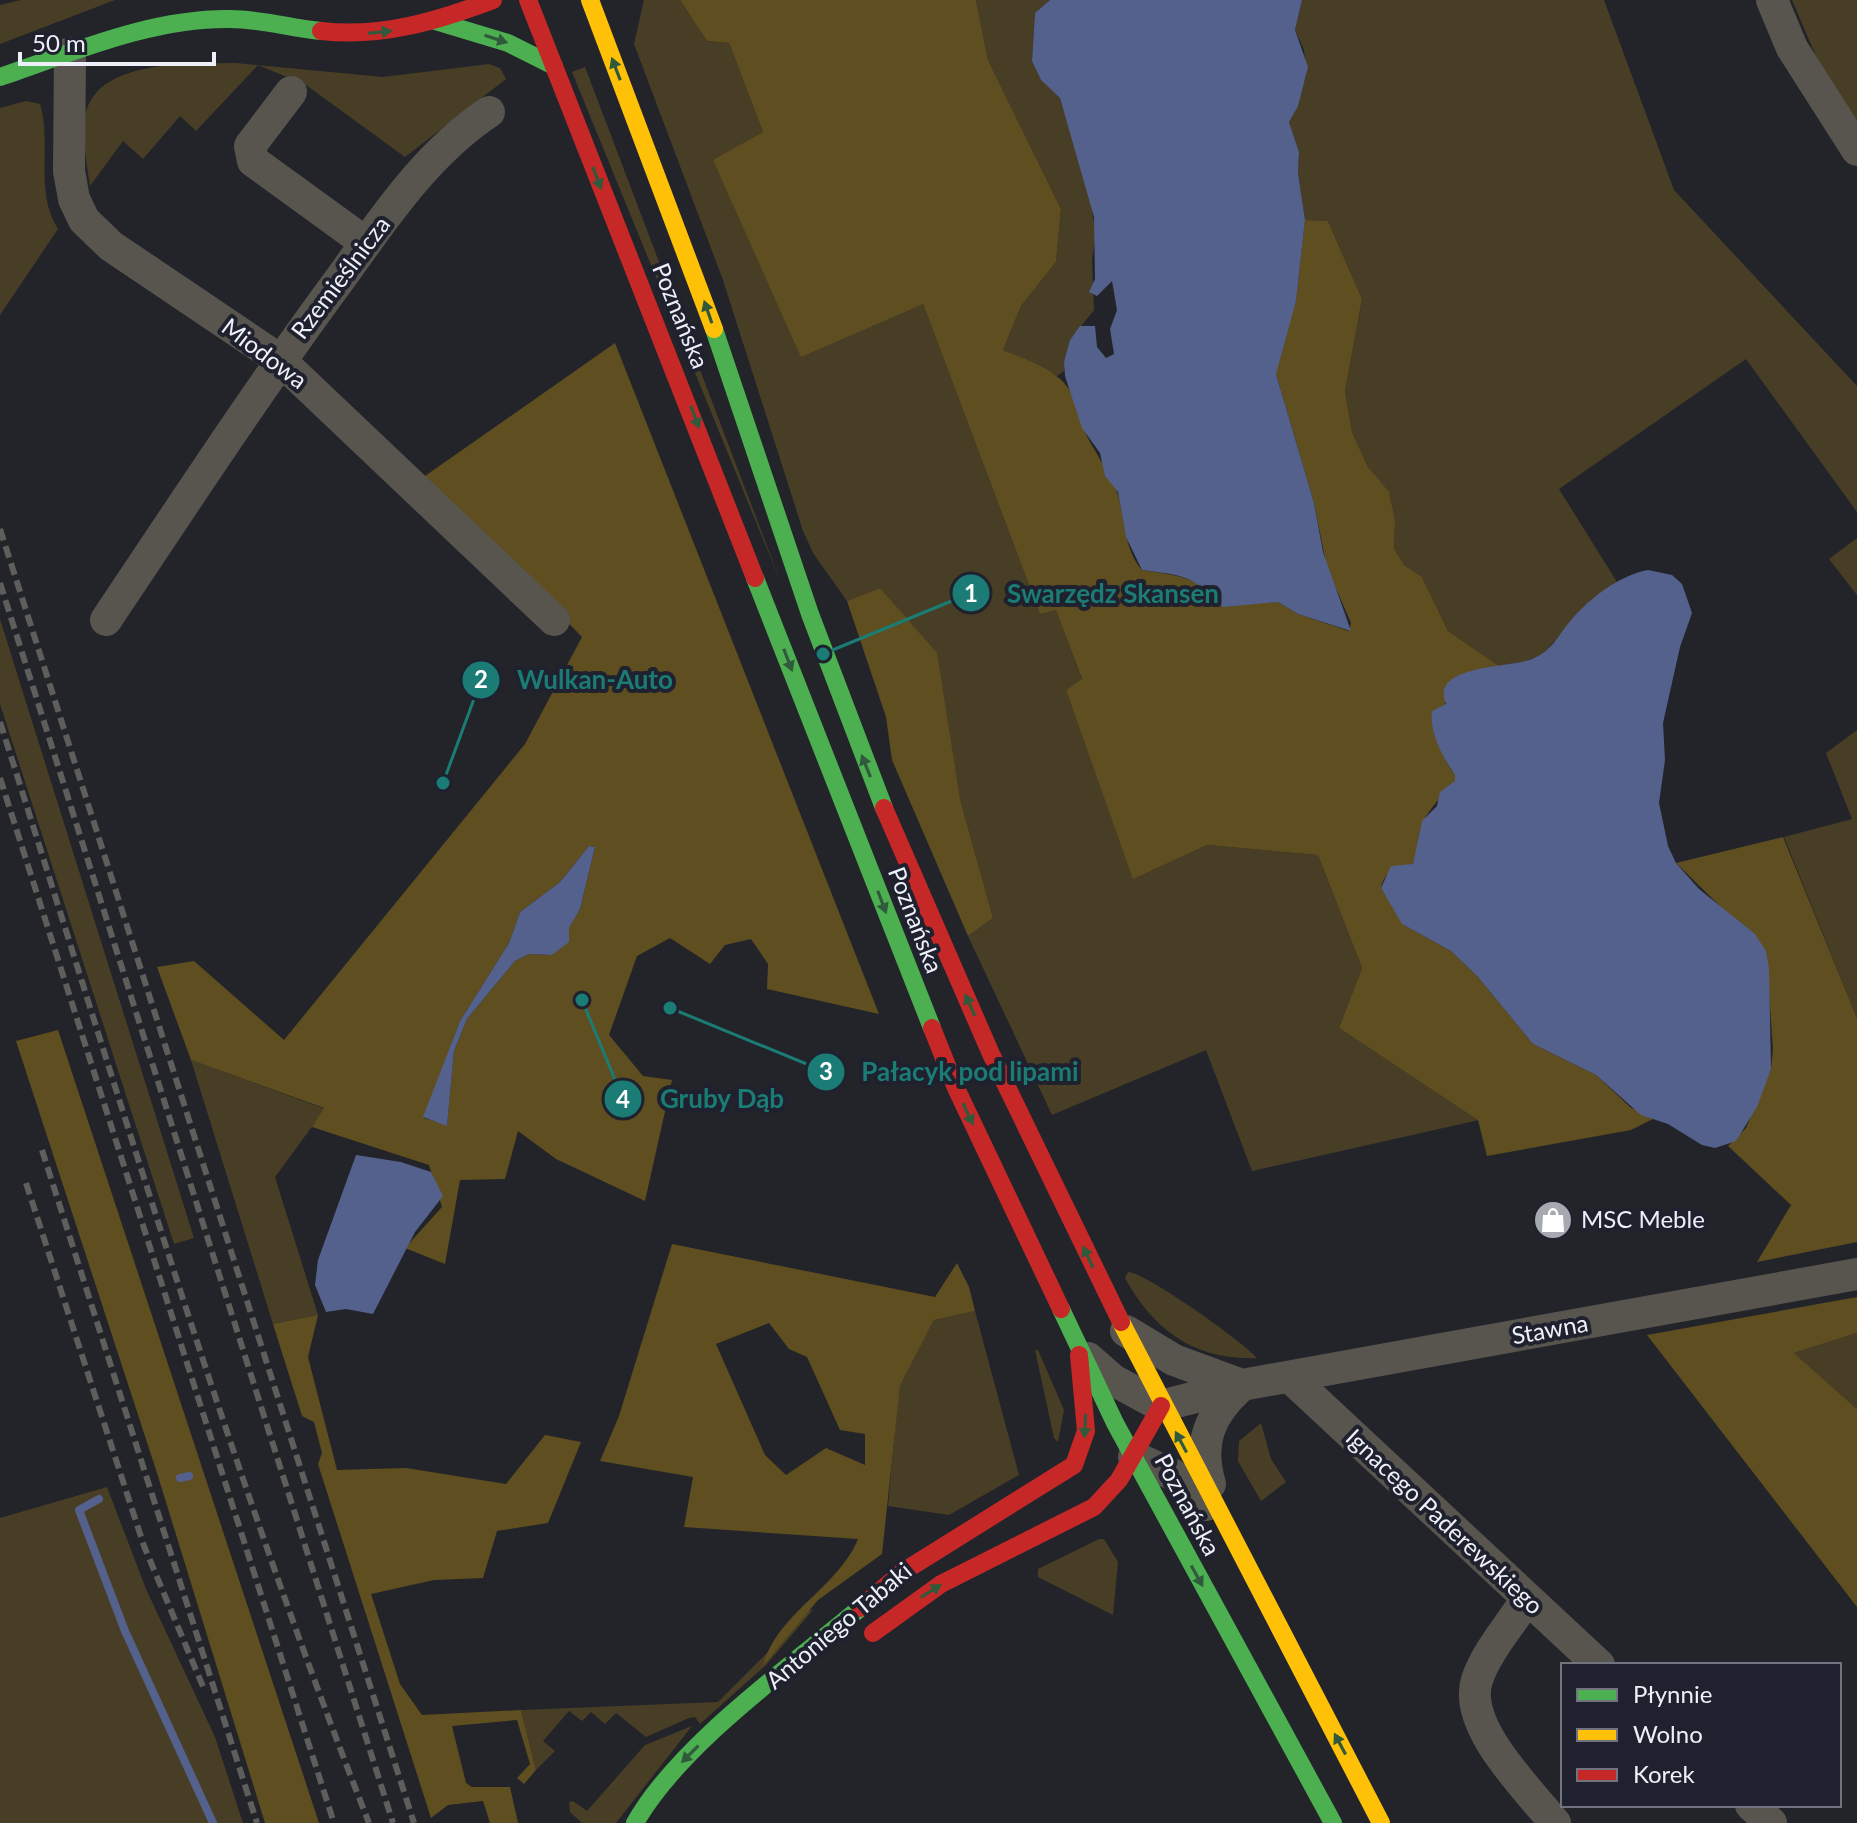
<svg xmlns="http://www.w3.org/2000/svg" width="1857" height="1823" font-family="Lato,sans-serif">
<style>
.green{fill:#483e25}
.forest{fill:#5f4e1f;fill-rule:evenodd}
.water{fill:#54618d}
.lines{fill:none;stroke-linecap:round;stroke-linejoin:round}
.stream{stroke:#54618d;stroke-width:8}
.street{stroke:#58554f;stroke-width:32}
.fast{stroke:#4caf50;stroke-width:18}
.slow{stroke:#ffc107;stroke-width:18}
.jam{stroke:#c62828;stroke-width:18}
.rail{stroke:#5e5e5d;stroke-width:6;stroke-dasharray:12 6;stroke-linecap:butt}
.oneway{fill:#315a3c}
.labels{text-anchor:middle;stroke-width:8;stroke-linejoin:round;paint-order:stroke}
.street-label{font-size:24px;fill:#edf0f8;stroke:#1f222e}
.poi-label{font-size:24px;fill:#edf0f8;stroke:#1f222e;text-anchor:start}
.leader{fill:none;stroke:#1a7c75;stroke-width:3}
.callout-dot{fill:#1a7c75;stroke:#1f222e;stroke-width:3}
.mark-label{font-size:24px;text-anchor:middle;font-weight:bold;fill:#fff}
.callout-label{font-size:26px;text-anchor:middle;font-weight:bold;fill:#1a7c75;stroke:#1f222e;stroke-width:8;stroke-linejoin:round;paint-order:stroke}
</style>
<rect width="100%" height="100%" fill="#22242a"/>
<!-- green -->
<path class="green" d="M21,0H115L0,44V5Z
M644,0H680L707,41L729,43L763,132L713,161L923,304L1040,614L1056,609L1082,680L1066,690L1134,878L1207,845L1318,855L1362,968L1339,1028L1479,1120L1252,1171L1206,1050L1052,1115L968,936L993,918L960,799L880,588L847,601L813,553L803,531L723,280L634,44Z
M976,0H1050L1035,13L1032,61L1041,79L1060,98L1090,199L1096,234L1092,260L1094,310L1070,340L1064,371L1057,376L1003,350L1021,306L1056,262L1061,209L988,60Z
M1302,0H1604L1674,190L1857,386V512L1746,359L1559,489L1617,582L1588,604L1542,655L1523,662L1499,666L1448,631L1422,577L1404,565L1394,548L1395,520L1389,493L1368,467L1352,432L1345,391L1362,299L1328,221L1305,220L1298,173L1299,152L1289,122L1306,76L1304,50L1295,30Z
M1792,0H1857V134L1824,75Z
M236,63L383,77L489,64L500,68L506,79L405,157L306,85L258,65L196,131L180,116L143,159L123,141L90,186C87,164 82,140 85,118C93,58 192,64 236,63Z
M585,67L781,583L572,72Z
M26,101L40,104C52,144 34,192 58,229L0,315V108Z
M1857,538V595L1829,559Z
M0,619L194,1238L174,1244L0,704Z
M1857,730V1018L1784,837L1852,819L1826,753Z
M191,1060L325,1109L275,1177L318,1315L273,1324Z
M1128,1272C1145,1272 1245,1343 1257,1358C1196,1361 1153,1330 1125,1278Z
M975,1311L1019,1475L949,1515L888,1506L899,1385L934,1320Z
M1857,1333V1409L1794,1353Z
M1035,1350H1038L1064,1410L1058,1442L1054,1438Z
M1261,1423L1271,1459L1286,1482L1261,1501L1238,1461L1239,1441Z
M107,1487L146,1589L215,1737L243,1823H0V1518Z
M1099,1539H1104L1118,1562L1113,1615L1038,1577V1569Z
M813,1610L766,1665L700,1724L695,1717L689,1718L646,1737L616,1713L605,1724L591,1712L582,1721L569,1711L543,1741L555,1751L536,1770L521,1710L718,1702L766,1654L798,1611Z
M692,1726L616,1823H582L570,1812L569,1802L573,1801L587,1811L645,1745Z"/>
<!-- forest -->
<path class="forest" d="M680,0H976L988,60L1061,209L1056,262L1021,306L1003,350C1027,360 1061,370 1073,396C1079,408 1080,424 1087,436C1095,453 1113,477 1118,495C1125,520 1124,549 1142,570C1172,575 1202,576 1220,604L1278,602L1298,614L1349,631L1351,623L1327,568L1314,503L1276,374V366L1296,300L1305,220L1328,221L1362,299L1345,391L1352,432L1368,467L1389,492L1395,520L1394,548L1404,565L1422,577L1448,631L1499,666L1471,671L1445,689V706L1432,711C1435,735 1440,755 1455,775V781C1446,791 1425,813 1421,827C1418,838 1417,852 1413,864C1398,869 1385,869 1381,888L1404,925L1451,951L1478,977L1533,1044L1596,1075L1630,1107L1653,1119L1631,1130L1487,1156L1478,1120L1339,1028L1362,968L1318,855L1207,845L1133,879L1066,690L1082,679L1056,610L1040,614L923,304L801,357L713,160L763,132L729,43L707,41Z
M615,343L879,1014L767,989L768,964L751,939L725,945L710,964L670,938L637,956L609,1035L643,1076L672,1080L645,1201L556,1159L518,1131L505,1179L460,1180L445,1264L405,1248L442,1207L429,1165L312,1127L324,1108L191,1060L157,967L194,961L284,1040L525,744L582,637L425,476ZM589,846L595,847L580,909L552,955L529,954L515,961L467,1019L454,1051L447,1125L424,1118L460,1021L509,943L520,912L560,882Z
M880,588L937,653L960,799L993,918L968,936L892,760L886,717L847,601Z
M1783,837L1857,1018V1242L1757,1262L1791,1205L1728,1146L1746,1128L1771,1069L1773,1049L1766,951L1676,863Z
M58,1030L319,1823H265L157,1473L16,1041Z
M672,1244L935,1297L957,1263L969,1287L975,1311L934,1320L900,1385L882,1554L818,1600L763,1666C777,1613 838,1588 858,1539L684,1527L693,1477L600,1461L619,1416ZM769,1323L789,1349L807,1357L840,1430L865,1434V1465L826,1448L786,1475L765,1455L716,1344Z
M1857,1297V1333L1794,1353L1857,1409V1607L1647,1335Z
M318,1315L308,1357L337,1470L406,1468L506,1484L545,1435L581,1442L548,1523L497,1531L483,1578L434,1580L371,1594L400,1684L422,1715L521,1710L536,1770L524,1784L517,1778L530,1764L517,1720L452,1726L466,1783L472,1787H510L518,1823H490L483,1801L448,1805L431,1818L318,1464L322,1453L314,1422L302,1416L273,1324Z"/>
<!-- water -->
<path class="water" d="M1050,0H1302L1295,30L1308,67L1298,106L1289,122L1299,152L1298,173L1305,220L1296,301L1276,374L1314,503L1323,552L1351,631L1298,614L1278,602L1223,607C1191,575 1187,576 1142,570L1126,537L1118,492L1105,476L1100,453L1082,428L1065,376L1064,362L1070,340L1080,326H1095L1097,347L1106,358L1114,354L1110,329L1117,310L1112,281L1097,296L1089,292L1095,279L1094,217L1060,98L1041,80L1032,61L1035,13Z
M1648,570L1672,575L1682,584L1692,613L1680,647L1663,723L1665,760L1659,803L1668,846L1676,863L1699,889L1755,934L1766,951L1769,969L1771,1069L1757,1107L1736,1141L1715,1148L1702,1145L1668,1124L1641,1115L1596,1075L1533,1044L1478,977L1451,951L1402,924L1381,888L1391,866L1413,864L1422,821L1437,806L1440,792L1455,781V775C1443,758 1429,732 1432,711L1446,704C1429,664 1511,668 1532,659C1550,652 1556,639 1567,625C1586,601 1617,576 1648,570Z
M589,846L595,847L580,909L569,928V942L552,955L529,954L515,961L467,1019L454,1051L447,1126L423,1117L460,1021L509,943L520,912L560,882Z
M356,1155L401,1162L431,1172L443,1196L415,1232L373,1314L346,1309L326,1312L315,1285L318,1260Z"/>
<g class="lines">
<!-- stream -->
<path class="stream" d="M180,1478L189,1476
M99,1499L79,1510L125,1631L213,1823"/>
<!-- street -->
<path class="street" d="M1772,0L1792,48L1857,150
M70,53L69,171L74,199L84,220L111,246L280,360L554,620
M291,92L250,146L253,161L366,243
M106,620C183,505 258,390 340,279C384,218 426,154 489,112
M1126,1331L1174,1360L1242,1385
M1088,1358L1113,1380L1161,1406L1242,1385L1857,1274
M1291,1378L1599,1665
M1134,1457L1172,1474L1206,1505
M1210,1484C1198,1443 1209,1415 1240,1387
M1526,1600C1511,1624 1486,1652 1477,1680C1462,1726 1528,1789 1555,1823
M1751,1805L1771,1823"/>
<!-- fast -->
<path class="fast" d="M435,21L508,43L554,66
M0,77C74,52 151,18 230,19C261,19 291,28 321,31
M714,329L810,614L884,808
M755,578L932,1028
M1061,1309L1115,1423L1333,1823
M635,1823C679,1745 790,1667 860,1608"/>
<!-- slow -->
<path class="slow" d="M590,0L714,329
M1121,1322L1381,1823"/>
<!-- jam -->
<path class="jam" d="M528,0L755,578
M321,31C381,38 437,21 493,0
M884,808L991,1054L1121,1322
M932,1028L956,1088L1061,1309
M860,1608L901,1573L1074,1465L1086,1431L1079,1355
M873,1633L941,1584L1094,1507L1119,1480L1161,1406"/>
<!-- rail -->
<path class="rail" d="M0,529L414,1823
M0,583L393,1823
M0,722C118,1091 227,1463 369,1823
M0,778L334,1823
M42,1150L257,1823
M26,1183L144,1546L204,1689"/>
</g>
<!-- one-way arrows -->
<defs><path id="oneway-solid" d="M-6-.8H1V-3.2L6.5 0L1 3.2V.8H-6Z" transform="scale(2)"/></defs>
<g class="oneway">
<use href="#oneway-solid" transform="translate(380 32) rotate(-6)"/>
<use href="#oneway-solid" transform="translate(496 39) rotate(18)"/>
<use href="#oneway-solid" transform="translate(616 69) rotate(-111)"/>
<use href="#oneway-solid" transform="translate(597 178) rotate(69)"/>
<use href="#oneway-solid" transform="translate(708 312) rotate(-109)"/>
<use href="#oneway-solid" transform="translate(695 417) rotate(69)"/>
<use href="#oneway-solid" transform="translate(788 660) rotate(69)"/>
<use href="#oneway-solid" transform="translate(866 766) rotate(-112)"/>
<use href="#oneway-solid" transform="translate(882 902) rotate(69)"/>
<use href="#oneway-solid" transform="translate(970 1005) rotate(-114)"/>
<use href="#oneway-solid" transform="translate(968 1114) rotate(65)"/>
<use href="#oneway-solid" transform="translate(1088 1257) rotate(-116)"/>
<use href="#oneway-solid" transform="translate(1085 1426) rotate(93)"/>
<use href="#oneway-solid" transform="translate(1181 1442) rotate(-118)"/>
<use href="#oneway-solid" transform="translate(1197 1576) rotate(61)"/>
<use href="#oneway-solid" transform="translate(931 1591) rotate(-32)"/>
<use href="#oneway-solid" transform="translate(1340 1744) rotate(-118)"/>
<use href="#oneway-solid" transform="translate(690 1754) rotate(135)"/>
</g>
<!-- icons -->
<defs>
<symbol id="shop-disc" viewBox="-11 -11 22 22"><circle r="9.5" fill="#a6a9b0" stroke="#1f222e"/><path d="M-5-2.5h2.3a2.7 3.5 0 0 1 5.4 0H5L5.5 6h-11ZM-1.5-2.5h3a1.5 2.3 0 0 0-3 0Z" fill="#fff"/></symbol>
</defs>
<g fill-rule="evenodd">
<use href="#shop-disc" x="1531" y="1198" width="44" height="44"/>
</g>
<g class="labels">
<!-- street labels -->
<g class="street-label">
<text transform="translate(341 278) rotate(-53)" y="8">Rzemieślnicza</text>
<text transform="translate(680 316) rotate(68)" y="8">Poznańska</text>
<text transform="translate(264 354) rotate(37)" y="8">Miodowa</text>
<text transform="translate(915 920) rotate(69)" y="8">Poznańska</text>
<text transform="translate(1550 1330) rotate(-10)" y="8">Stawna</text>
<text transform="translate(1187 1505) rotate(62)" y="8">Poznańska</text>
<text transform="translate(1444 1522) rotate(43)" y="8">Ignacego Paderewskiego</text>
<text transform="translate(839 1626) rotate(-40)" y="8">Antoniego Tabaki</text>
</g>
<!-- poi labels -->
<g class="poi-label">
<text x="1581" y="1228">MSC Meble</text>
</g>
</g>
<!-- callouts -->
<path class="leader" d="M823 654L971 593M443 783L481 680M670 1008L826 1072M582 1000L623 1099"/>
<g class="callout-dot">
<circle cx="823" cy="654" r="8"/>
<circle cx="443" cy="783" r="8"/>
<circle cx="670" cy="1008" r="8"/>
<circle cx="582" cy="1000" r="8"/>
<circle cx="971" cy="593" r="20"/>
<circle cx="481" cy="680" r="20"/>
<circle cx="826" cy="1072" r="20"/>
<circle cx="623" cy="1099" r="20"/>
</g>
<g class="mark-label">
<text x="971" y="602">1</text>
<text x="481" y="688">2</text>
<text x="826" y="1080">3</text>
<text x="623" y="1108">4</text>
</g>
<g class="callout-label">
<text x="1113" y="603">Swarzędz Skansen</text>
<text x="595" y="689">Wulkan-Auto</text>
<text x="970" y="1081">Pałacyk pod lipami</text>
<text x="722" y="1108">Gruby Dąb</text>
</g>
<!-- legend -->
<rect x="1561" y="1663" width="280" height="144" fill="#1f222e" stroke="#71747f" stroke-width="2"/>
<rect x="1577" y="1689" width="40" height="12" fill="#4caf50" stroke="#71747f" stroke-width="2"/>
<text x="1633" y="1703" font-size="24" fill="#edf0f8">Płynnie</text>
<rect x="1577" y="1729" width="40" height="12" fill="#ffc107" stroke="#71747f" stroke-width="2"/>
<text x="1633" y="1743" font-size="24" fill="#edf0f8">Wolno</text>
<rect x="1577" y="1769" width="40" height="12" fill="#c62828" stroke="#71747f" stroke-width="2"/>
<text x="1633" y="1783" font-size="24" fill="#edf0f8">Korek</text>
<!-- scale -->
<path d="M20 52v12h194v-12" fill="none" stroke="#edf0f8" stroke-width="4"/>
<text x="32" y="52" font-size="24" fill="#edf0f8" stroke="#1f222e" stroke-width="6" paint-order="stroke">50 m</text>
</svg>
